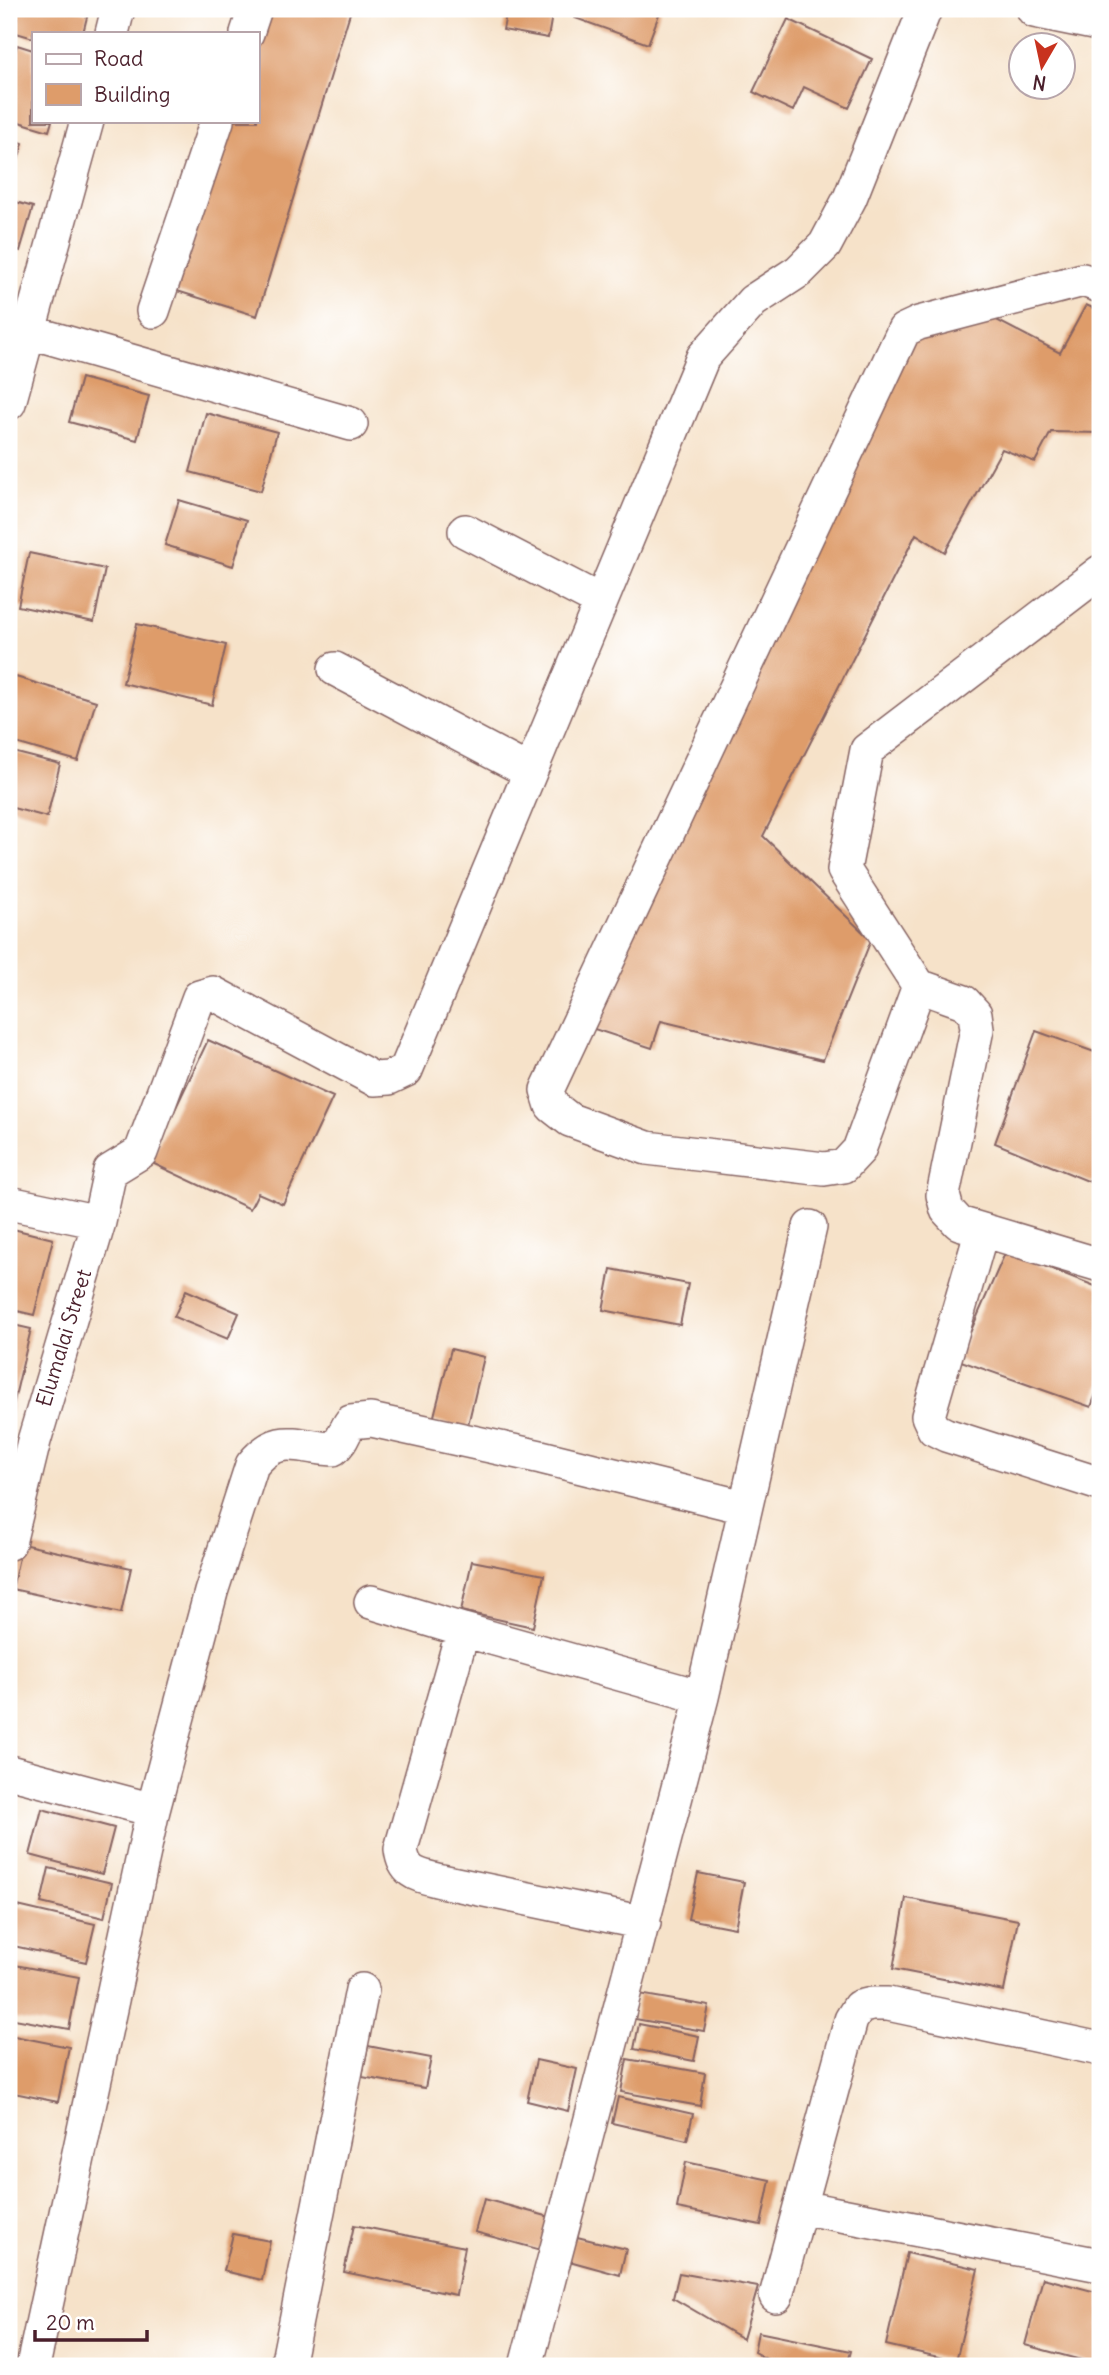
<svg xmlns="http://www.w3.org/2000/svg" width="1109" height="2375" font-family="Delius,sans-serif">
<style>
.building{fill:#de9c6a}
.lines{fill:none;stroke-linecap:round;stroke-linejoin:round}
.street-casing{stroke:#866362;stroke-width:36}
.primary-casing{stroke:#866362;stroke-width:41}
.street{stroke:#fff;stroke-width:33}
.primary{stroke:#fff;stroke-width:38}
.labels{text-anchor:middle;stroke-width:5;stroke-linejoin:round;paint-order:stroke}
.street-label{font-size:21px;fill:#4a1f2b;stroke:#fff}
</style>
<rect width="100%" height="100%" fill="#fff"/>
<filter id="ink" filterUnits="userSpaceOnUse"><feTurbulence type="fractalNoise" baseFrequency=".0143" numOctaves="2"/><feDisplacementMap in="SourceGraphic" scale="14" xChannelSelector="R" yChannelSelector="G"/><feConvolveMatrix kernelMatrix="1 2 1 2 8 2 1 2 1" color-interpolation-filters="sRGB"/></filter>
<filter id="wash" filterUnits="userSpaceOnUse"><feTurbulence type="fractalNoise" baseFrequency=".00686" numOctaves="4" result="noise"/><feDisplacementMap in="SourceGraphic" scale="28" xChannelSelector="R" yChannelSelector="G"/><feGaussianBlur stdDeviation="1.57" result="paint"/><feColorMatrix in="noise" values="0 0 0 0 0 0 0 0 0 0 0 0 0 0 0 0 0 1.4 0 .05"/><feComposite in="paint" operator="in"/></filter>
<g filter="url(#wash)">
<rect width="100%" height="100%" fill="#f6e2c9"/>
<g id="blocks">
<!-- building -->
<path class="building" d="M19,9H73L88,13L83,33H33V38L13,32Z
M260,9H337L350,13L257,316L174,290L226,121H257V33Z
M507,9H553L548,38L503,30Z
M578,9H661L648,44L575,18Z
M788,19L872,59L849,108L804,87L793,111L753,92Z
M17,45L33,50V121H52L49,131L9,119V73Z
M9,138L23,143L9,190Z
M9,200L33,207L20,251L9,247Z
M1086,305L1100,311V433L1051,432L1035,462L1002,449L945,552L916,534L763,836L871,940L823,1060L661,1021L652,1048L585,1026L909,336L987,315L1060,353Z
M81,378L149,396L137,440L69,422Z
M206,413L277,432L261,491L190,472Z
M179,500L247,520L233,566L165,545Z
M29,553L105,569L94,622L18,606Z
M137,624L226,645L212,705L123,683Z
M9,675L96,701L78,761L9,741Z
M9,751L60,764L47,817L9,807Z
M1036,1031L1100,1054V1186L995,1143Z
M208,1040L333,1097L283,1204L258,1193L250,1209L150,1162Z
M9,1228L53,1239L34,1315L9,1309Z
M1006,1251L1100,1288V1383L1091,1407L958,1360Z
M611,1269L688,1284L680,1325L603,1310Z
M186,1290L239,1313L228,1339L174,1317Z
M9,1324L31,1329L10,1418H9Z
M451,1349L484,1357L467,1429L433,1420Z
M22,1544L131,1568L121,1613L12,1589Z
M472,1561L544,1575L533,1627L461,1611Z
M42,1809L114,1828L102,1874L30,1855Z
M49,1868L112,1883L104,1918L41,1903Z
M698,1873L744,1882L735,1928L688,1919Z
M906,1898L1018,1920L1004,1991L893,1969Z
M9,1904L95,1924L86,1962L9,1945Z
M15,1965L79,1977L69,2029L9,2018V2001Z
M639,1994L709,2006L704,2031L635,2019Z
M639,2024L699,2036L694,2061L634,2049Z
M9,2035L69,2047L58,2102L9,2092Z
M368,2046L431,2058L425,2088L362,2077Z
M627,2059L705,2073L700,2106L621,2092Z
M536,2060L577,2069L568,2111L527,2101Z
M618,2097L693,2114L687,2140L612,2123Z
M686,2162L770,2180L761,2225L677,2208Z
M484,2199L550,2217L541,2250L475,2232Z
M354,2225L465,2247L456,2295L344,2272Z
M233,2234L270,2241L262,2280L224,2271Z
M569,2235L626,2249L620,2275L562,2259Z
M907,2253L978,2269L956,2361L886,2345Z
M679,2273L758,2287L743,2339L673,2298Z
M1043,2278L1100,2293V2349L1096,2364L1025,2345Z
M758,2332L851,2351L847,2366H779L754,2352Z"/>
</g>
</g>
<g filter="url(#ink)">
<use href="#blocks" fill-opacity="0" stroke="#866362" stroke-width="2"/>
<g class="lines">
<defs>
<path id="street" d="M112,33L118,9
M247,33L255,9
M1100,286L1083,280L919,323L904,330L547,1090L552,1106L570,1120L647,1148L824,1169L844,1166L859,1150L919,986L844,870L867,750L1100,572
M153,311L217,121
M9,326L351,424
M9,403L87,121
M465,531L600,601
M335,669L530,772
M919,986L964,1002L975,1014L977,1029L943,1195L947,1210L959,1223L1100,1265
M9,1203L99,1222L34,1441L9,1543
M99,1222L110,1171L141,1152L199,997L213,993L374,1079L389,1078L406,1070L703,357L753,301L799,271L825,245L850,198L925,9
M982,1230L928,1416L934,1429L946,1435L1100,1484
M371,1602L463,1630L702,1697
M463,1630L401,1849C404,1875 419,1875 441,1881L644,1923
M9,1772L153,1810L33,2366
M153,1810L211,1592L252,1465C279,1431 298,1448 333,1449C343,1442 344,1431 351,1422L371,1420L541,1457L744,1507
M1100,2049L888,2004H872L859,2007L851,2020L800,2207L1100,2265
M776,2296L800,2207
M287,2366L362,1990
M526,2366L702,1697L810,1227"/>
<path id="primary" d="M1036,9L1100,22"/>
</defs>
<!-- street casing -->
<use href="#street" class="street-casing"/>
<!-- primary casing -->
<use href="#primary" class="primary-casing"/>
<!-- street -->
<use href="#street" class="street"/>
<!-- primary -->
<use href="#primary" class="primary"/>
</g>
</g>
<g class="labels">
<!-- street labels -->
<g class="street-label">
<text transform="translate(64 1338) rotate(-73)" y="7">Elumalai Street</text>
</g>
</g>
<!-- margin -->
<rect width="1109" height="2375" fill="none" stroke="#fff" stroke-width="35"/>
<!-- legend -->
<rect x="32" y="32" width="228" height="91" fill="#ffffff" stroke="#b7a5aa" stroke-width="2"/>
<rect x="46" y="54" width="35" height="10" fill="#ffffff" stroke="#b7a5aa" stroke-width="2"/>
<text x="94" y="66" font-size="21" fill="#4a1f2b">Road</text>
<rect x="46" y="84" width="35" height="21" fill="#de9c6a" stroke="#b7a5aa" stroke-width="2"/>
<text x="94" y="102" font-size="21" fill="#4a1f2b">Building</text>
<!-- north arrow -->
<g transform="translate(1042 66) rotate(189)"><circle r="33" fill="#ffffff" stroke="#b7a5aa" stroke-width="2"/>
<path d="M0-5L12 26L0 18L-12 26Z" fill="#c8321e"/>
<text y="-10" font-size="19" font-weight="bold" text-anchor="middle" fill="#4a1f2b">N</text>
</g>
<!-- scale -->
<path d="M35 2330v10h112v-10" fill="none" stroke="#4a1f2b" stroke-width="3.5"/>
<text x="46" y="2330" font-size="21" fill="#4a1f2b" stroke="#ffffff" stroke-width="5" paint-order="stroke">20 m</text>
</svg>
